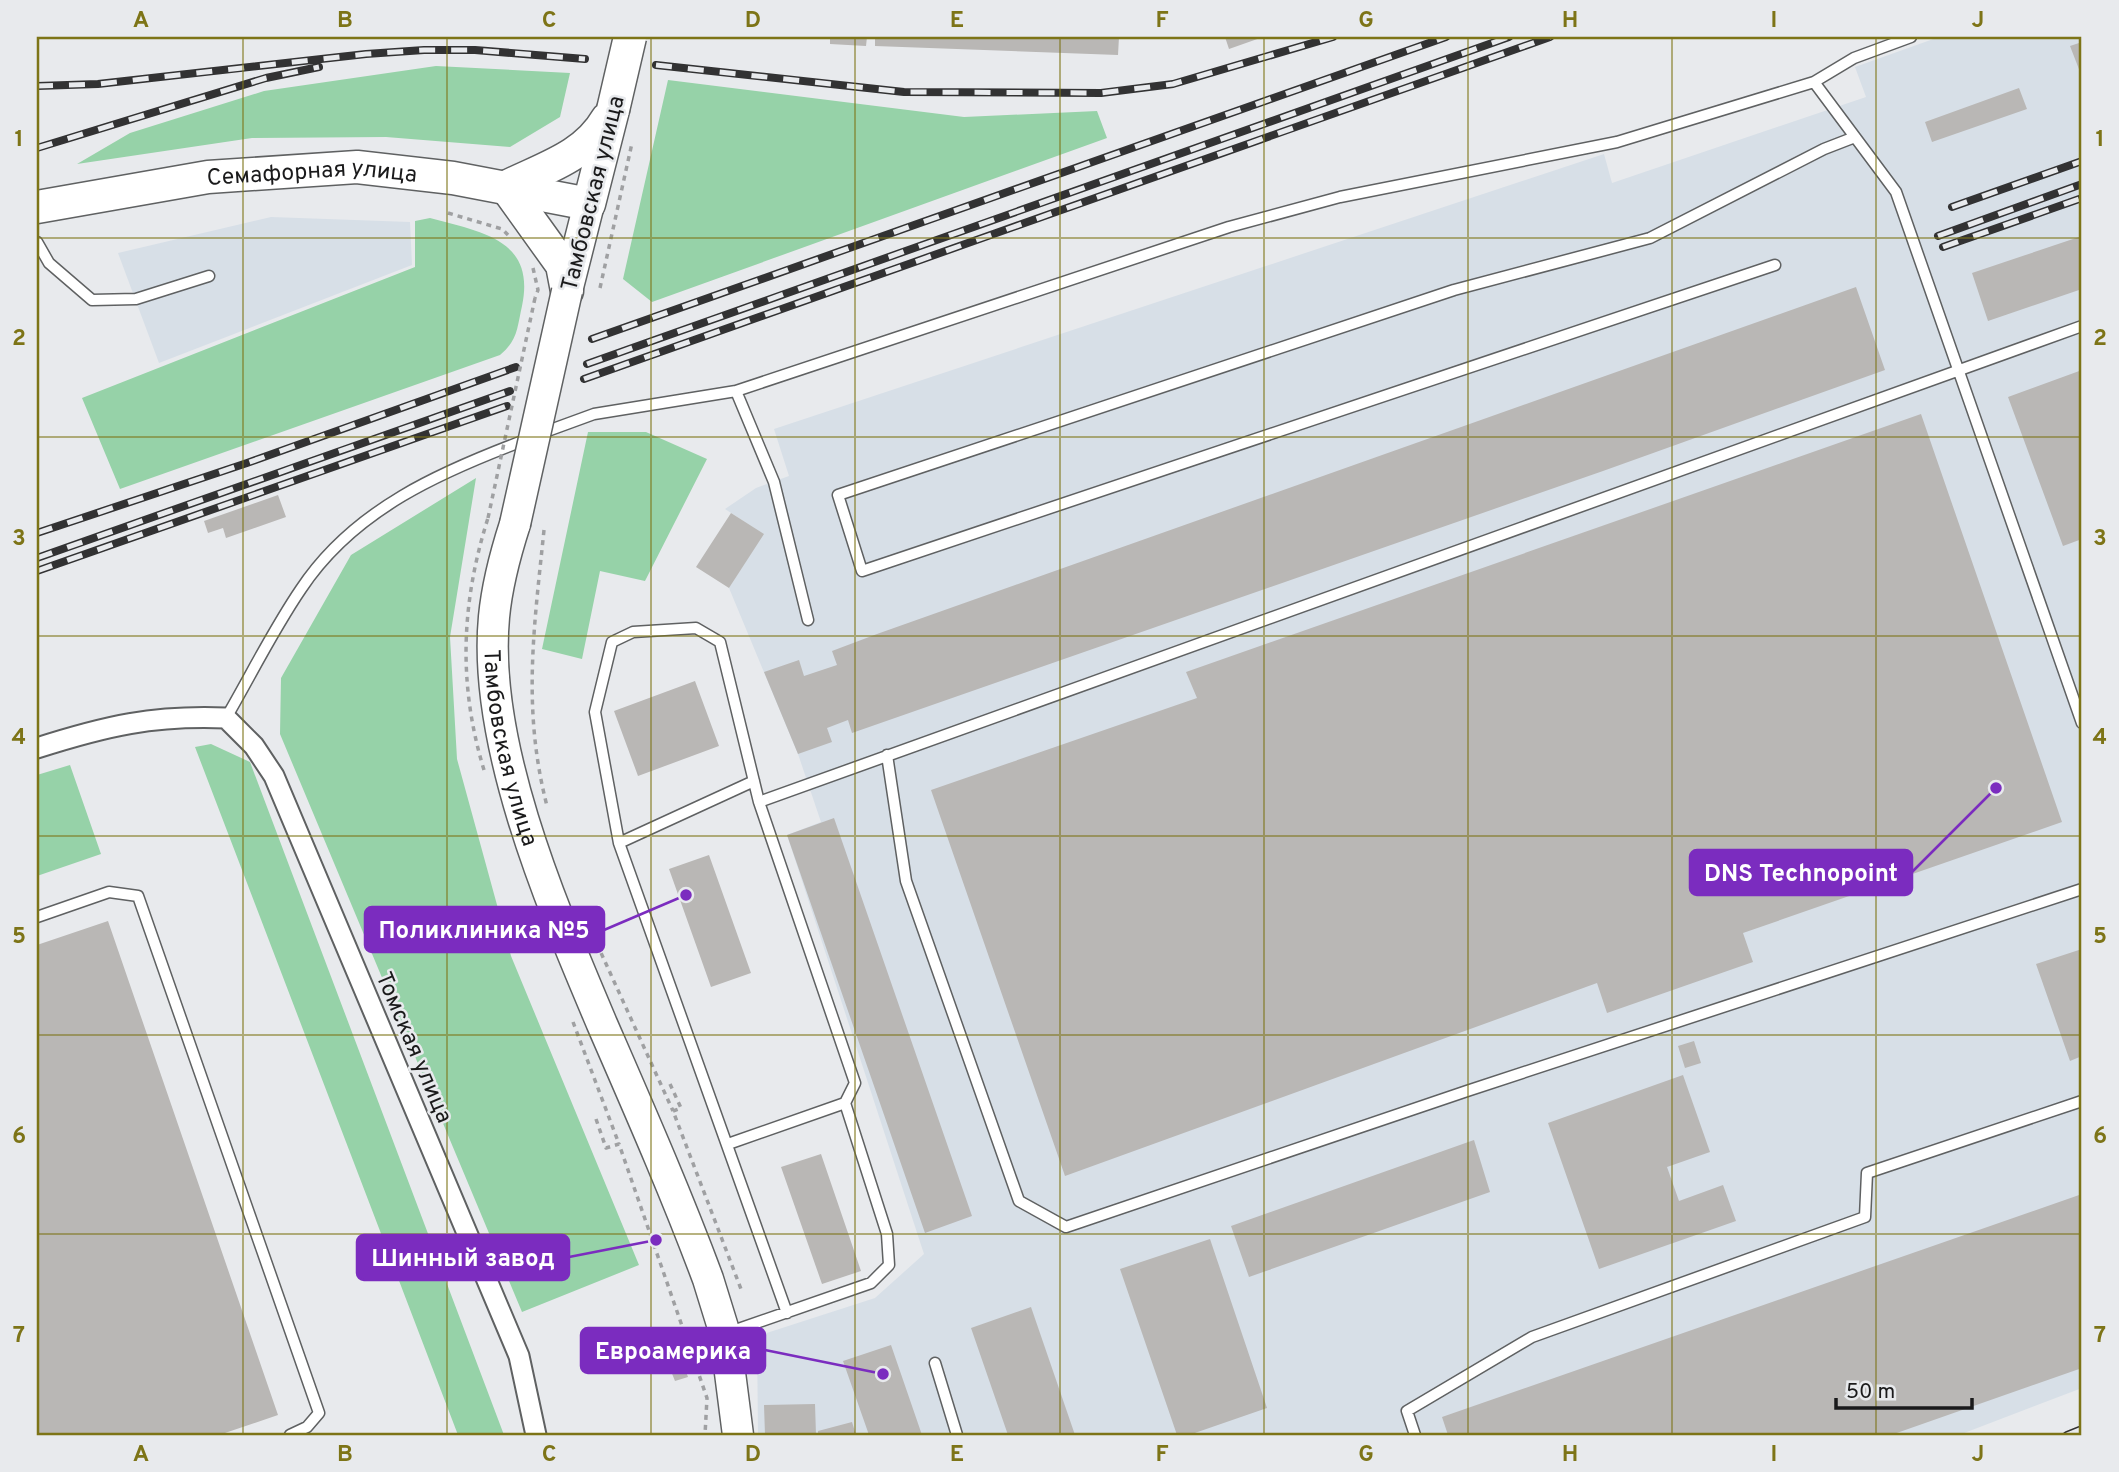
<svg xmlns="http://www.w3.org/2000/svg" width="2119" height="1472" font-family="Overpass,sans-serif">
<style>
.built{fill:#d7dfe7}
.green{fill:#96d2a8}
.building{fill:#b9b7b5}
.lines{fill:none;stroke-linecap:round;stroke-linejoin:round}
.service-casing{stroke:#5f6162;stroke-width:13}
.minor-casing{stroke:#5f6162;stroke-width:23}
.primary-casing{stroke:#5f6162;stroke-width:33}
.trunk-casing{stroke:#5f6162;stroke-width:35}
.path{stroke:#9fa0a2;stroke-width:3.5;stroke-dasharray:5 5;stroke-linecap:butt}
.service{stroke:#fff;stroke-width:10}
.minor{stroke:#fff;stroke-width:19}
.primary{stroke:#fff;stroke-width:30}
.trunk{stroke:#fff;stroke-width:32}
.rail-casing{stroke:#323233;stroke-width:8}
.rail{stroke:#e8eaed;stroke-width:5;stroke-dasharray:16;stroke-linecap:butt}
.primary-bridge-casing{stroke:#5f6162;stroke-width:33;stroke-linecap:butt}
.trunk-bridge-casing{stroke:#5f6162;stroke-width:35;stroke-linecap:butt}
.path-bridge{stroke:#9fa0a2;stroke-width:3.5;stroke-dasharray:5 5;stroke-linecap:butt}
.primary-bridge{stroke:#fff;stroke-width:30}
.trunk-bridge{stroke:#fff;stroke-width:32}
.grid{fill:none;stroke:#7d7417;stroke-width:2;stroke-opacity:0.55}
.labels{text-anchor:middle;stroke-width:5;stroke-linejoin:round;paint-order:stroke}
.street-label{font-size:23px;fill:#1a1a1b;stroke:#e8eaed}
.leader{fill:none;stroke:#7b2cbf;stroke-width:2.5}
.callout-dot{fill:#7b2cbf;stroke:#e8eaed;stroke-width:2.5}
.callout{fill:#7b2cbf;stroke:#7b2cbf;stroke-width:2.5}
.callout-label{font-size:24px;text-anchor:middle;font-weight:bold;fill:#fff}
.neatline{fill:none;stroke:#7d7417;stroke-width:2.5}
.grid-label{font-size:23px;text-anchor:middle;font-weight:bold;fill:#7d7417}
</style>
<rect width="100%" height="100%" fill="#e8eaed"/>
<!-- built -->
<path class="built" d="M1939,37H2082V1388L1959,1435H758L757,1336L875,1298L924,1254L787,835L821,822L798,754L729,588L763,534L725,509L756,488L789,476L774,429L1604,154L1612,183L1866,97L1855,67Z
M271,217L410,222L412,265L159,363L118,253Z"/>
<!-- green -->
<path class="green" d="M436,66L570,73L560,117L510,147L386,137L252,138L77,164L130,133L264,91Z
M668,80L964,117L1097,111L1107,138L652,302L623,279Z
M430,218C481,232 536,239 522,306C517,328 518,340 500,355L120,489L82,398L415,267V221Z
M588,432H646L707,459L645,581L600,571L582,659L542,649Z
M476,478L450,637L457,759L511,956L639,1265L522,1312L280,734L281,678L351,555Z
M211,744L250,762L504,1435H458L195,747Z
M70,765L101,854L37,876V775Z"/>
<!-- building -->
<path class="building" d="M830,37H867L866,46L830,44Z
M875,37H1119L1118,55L875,46Z
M1225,37H1263L1229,49Z
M2082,42V77L2070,46Z
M2019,88L2027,109L1932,142L1925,122Z
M2082,236V289L1988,321L1972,273Z
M1856,287L1885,370L1603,471L852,733L848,720L827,728L832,742L798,754L764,672L799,660L804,676L837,665L832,651L877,634Z
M2082,370V539L2063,546L2008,397Z
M1921,414L2062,822L1743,933L1753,962L1607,1013L1597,983L1065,1176L931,790L1197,698L1186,672Z
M278,495L286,517L226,538L223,528L208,533L204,521Z
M731,513L764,534L729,588L696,567Z
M695,681L719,746L638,776L614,711Z
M834,818L972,1216L925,1233L787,835Z
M709,855L751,973L711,987L669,869Z
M108,921L278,1415L219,1435H37V945Z
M2082,949V1056L2070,1061L2036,964Z
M1694,1041L1701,1063L1685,1068L1678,1046Z
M1683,1075L1710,1152L1667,1167L1679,1201L1723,1185L1736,1221L1599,1269L1548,1123Z
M1474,1140L1490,1192L1249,1277L1231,1226Z
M821,1154L861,1271L822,1284L781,1167Z
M2082,1194V1368L1891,1435H1448L1442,1417Z
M1210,1239L1267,1408L1189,1435H1177L1120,1269Z
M1031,1307L1075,1435H1008L971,1328Z
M676,1344L688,1377L675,1381L662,1349Z
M891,1345L922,1435H869L843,1361Z
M815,1404L816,1435H765L764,1405Z
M852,1422L856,1435H818V1431Z"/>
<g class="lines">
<defs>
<path id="service" d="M1814,82L1855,137
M37,242L49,263L92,300L136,299L209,276
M1775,265L862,571L838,495L1454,290L1650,238L1824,149L1855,137L1896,192L2082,723
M736,391L774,482L808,620
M542,433L594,414L736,391L1229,227L1340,197L1617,142L1814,82L1854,58L1911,37
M226,718C251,675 273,630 301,589C354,509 442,471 528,439
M887,755L906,881L1019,1201L1066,1227L1467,1091L2082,889
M759,802L2082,326
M619,843L754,781
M37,917L109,892L138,896L319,1413L307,1427L290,1435
M728,1144L845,1103L847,1099
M727,1333L871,1283L889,1265L887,1234L845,1103L855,1083L759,802L720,642L696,628L633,632L612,642L595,712L619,843L787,1313
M935,1363L957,1435
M1415,1435L1407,1411L1532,1337L1865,1217L1867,1173L2082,1101"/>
<path id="minor" d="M37,748C106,726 153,715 226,718L254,746L274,776L519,1356L536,1435"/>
<g id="primary">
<path d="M567,291L589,204"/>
<path id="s1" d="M515,524C505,555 497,585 494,617C482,745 553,908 602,1024C639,1109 676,1193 708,1279L725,1334L738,1435"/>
</g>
<g id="trunk">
<path d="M506,187C544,168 585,157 607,119"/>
<path d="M506,187L562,265L567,291"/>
<path id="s2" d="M37,207L208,177L357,167L453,178L589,204L613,110"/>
</g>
</defs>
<!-- service casing -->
<use href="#service" class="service-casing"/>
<!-- minor casing -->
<use href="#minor" class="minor-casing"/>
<!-- primary casing -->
<use href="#primary" class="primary-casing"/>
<!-- trunk casing -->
<use href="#trunk" class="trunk-casing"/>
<!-- path -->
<path class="path" d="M448,213L502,229L508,235
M533,268L538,290L535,298
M600,288L632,143
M544,530C534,628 522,709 547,806
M484,770C458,685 461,603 488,518
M597,944L673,1111
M573,1022L619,1144
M670,1084L681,1108L673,1111L741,1289
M596,1119L606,1148L619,1144L707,1398L705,1435"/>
<!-- service -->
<use href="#service" class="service"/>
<!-- minor -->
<use href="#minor" class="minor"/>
<!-- primary -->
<use href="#primary" class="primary"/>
<!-- trunk -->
<use href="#trunk" class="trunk"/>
<defs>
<path id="rail" d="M656,65L904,92L1101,93L1173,84L1333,37
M37,86L98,84L366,54L424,50H475L585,59
M37,148L266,78L319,67
M1952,207L2082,161
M1938,236L2082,184
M1943,247L2082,198
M592,339L1446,37
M587,364L1509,37
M584,379L1550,37
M37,533L247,463L516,367
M37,558L510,391
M37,571L507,406
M2067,1435L2082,1429"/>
</defs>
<!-- rail casing -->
<use href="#rail" class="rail-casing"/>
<!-- rail -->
<use href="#rail" class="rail"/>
<defs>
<path id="primary-bridge" d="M515,524L567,291"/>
<path id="trunk-bridge" d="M613,110L630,37"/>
</defs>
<!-- primary-bridge casing -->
<use href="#primary-bridge" class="primary-bridge-casing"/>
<!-- trunk-bridge casing -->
<use href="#trunk-bridge" class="trunk-bridge-casing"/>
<!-- path-bridge -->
<path class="path-bridge" d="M488,518L535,298"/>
<!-- primary-bridge -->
<use href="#primary-bridge" class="primary-bridge"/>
<!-- trunk-bridge -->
<use href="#trunk-bridge" class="trunk-bridge"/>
</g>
<!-- grid -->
<path class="grid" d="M243,37V1435M447,37V1435M651,37V1435M855,37V1435M1060,37V1435M1264,37V1435M1468,37V1435M1672,37V1435M1876,37V1435M37,238H2082M37,437H2082M37,636H2082M37,836H2082M37,1035H2082M37,1234H2082"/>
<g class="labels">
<!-- street labels -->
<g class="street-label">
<text dy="8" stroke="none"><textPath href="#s2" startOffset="278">Семафорная улица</textPath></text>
<text transform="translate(592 193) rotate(-76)" y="8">Тамбовская улица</text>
<text dy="8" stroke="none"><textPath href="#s1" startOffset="228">Тамбовская улица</textPath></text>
<text transform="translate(415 1047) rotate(67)" y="8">Томская улица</text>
</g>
</g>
<!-- callouts -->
<path class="leader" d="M1996 788L1912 872M686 895L604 930M656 1240L569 1257M883 1374L765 1350"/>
<g class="callout-dot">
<circle cx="1996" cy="788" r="7"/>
<circle cx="686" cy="895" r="7"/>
<circle cx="656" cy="1240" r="7"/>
<circle cx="883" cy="1374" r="7"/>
</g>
<g class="callout">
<rect x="1690" y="850" width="222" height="45" rx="7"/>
<rect x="365" y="907" width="239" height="45" rx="7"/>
<rect x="357" y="1235" width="212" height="45" rx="7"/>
<rect x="581" y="1328" width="184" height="45" rx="7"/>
</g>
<g class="callout-label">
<text x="1801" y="881">DNS Technopoint</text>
<text x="484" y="938">Поликлиника №5</text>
<text x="463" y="1266">Шинный завод</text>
<text x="673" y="1359">Евроамерика</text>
</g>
<!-- border -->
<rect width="2119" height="1472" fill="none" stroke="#e8eaed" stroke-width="77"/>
<!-- scale -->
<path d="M1836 1398v10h136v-10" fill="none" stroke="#1a1a1b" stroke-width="3.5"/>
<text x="1846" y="1398" font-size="21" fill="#1a1a1b" stroke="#e8eaed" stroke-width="5" paint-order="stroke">50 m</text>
<rect x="38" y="38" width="2042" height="1396" class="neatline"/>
<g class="grid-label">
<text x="141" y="27">A</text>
<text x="345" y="27">B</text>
<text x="549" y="27">C</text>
<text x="753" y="27">D</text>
<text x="957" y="27">E</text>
<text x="1162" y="27">F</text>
<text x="1366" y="27">G</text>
<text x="1570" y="27">H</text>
<text x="1774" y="27">I</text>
<text x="1978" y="27">J</text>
<text x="19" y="146">1</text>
<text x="2100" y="146">1</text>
<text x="19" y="345">2</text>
<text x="2100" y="345">2</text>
<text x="19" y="545">3</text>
<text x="2100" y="545">3</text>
<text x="19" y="744">4</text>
<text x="2100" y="744">4</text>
<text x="19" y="943">5</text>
<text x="2100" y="943">5</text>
<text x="19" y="1143">6</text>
<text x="2100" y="1143">6</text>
<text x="19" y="1342">7</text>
<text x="2100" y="1342">7</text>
<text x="141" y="1461">A</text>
<text x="345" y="1461">B</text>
<text x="549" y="1461">C</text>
<text x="753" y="1461">D</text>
<text x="957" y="1461">E</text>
<text x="1162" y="1461">F</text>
<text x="1366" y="1461">G</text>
<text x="1570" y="1461">H</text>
<text x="1774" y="1461">I</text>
<text x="1978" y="1461">J</text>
</g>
</svg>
